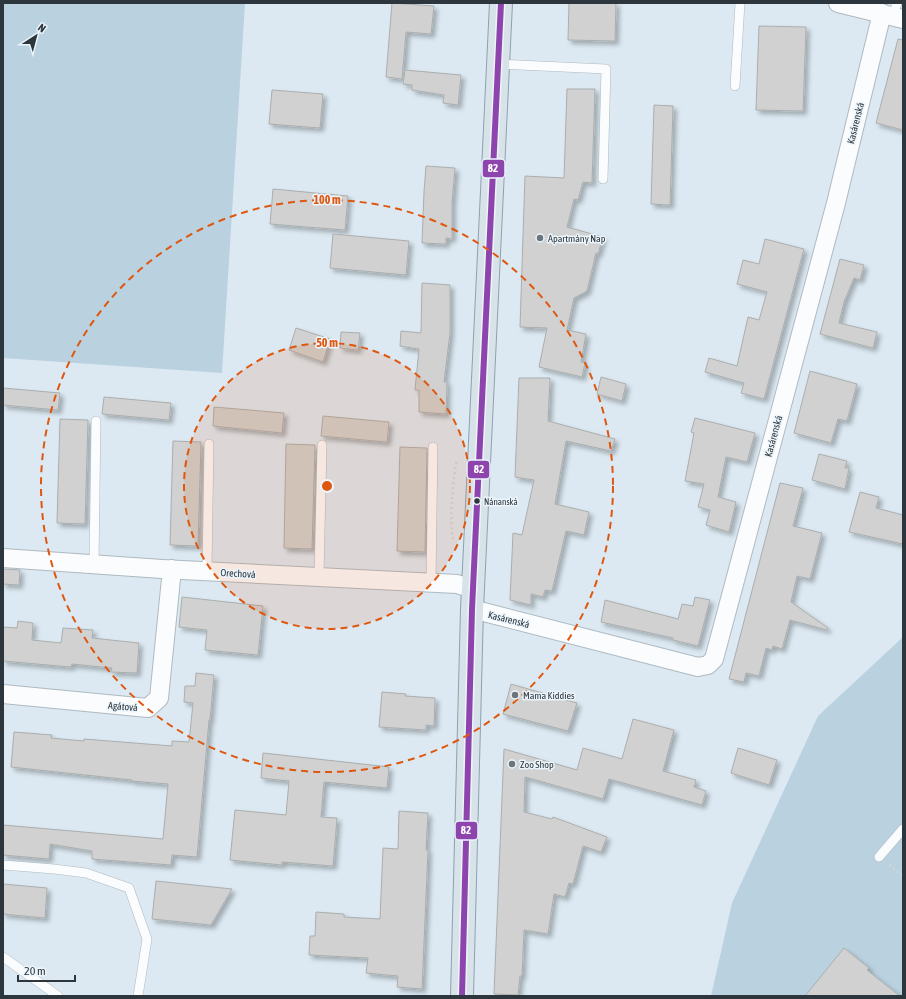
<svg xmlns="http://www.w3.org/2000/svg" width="906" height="999" font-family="'Asap Condensed',sans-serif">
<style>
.green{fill:#bad1e0}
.building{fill:#d0d1d0;stroke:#abaeae;filter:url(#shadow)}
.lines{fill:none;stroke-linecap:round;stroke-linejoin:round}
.lane-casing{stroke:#afb9c0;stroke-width:10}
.street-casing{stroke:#afb9c0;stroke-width:20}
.primary-casing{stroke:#8ca2ae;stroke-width:24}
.path{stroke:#d2d5d8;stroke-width:2.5;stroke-dasharray:2 3;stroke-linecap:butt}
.lane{stroke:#fafcfd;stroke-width:9}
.street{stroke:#fafcfd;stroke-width:18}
.primary{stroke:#d8e2e9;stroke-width:22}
.bus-1-casing{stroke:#ecf5fc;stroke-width:9}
.bus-1{stroke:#8e44ad;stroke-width:6}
.ring{fill:none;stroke:#df570e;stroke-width:2;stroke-dasharray:7 5}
.poi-dot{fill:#6a757c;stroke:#ecf5fc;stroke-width:1.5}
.bus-dot{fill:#2d363c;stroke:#ecf5fc;stroke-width:1.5}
.labels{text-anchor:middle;stroke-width:3;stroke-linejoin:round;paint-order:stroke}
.bus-label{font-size:9px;fill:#2d363c;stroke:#ecf5fc;text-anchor:start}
.street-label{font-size:10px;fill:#2d363c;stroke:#ecf5fc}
.poi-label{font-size:10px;fill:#2d363c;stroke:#ecf5fc;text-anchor:start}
.centre{fill:#df570e;stroke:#ecf5fc;stroke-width:2}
.ring-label{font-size:12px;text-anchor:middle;font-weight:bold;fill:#df570e;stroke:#ecf5fc;stroke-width:3;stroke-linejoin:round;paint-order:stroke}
.line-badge{stroke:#ecf5fc;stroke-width:1.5}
.badge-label{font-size:11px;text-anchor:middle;font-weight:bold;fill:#fff}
</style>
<defs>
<filter id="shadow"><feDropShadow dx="3.5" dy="3.5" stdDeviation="2" flood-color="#0004"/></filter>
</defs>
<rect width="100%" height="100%" fill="#dce9f2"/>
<!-- green -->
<path class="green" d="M3,3H245L222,373L3,358Z
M903,637V996H711L732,903L818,716Z"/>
<!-- building -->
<path class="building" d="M392,3L434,6L431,34L406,32L402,79L386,77Z
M569,3H616L615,41L568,40Z
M759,26L806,27L803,111L756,110Z
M898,39L903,40V130L876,123Z
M405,70L461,75L458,105L443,103L444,95L412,90V85L403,84Z
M567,89H595L592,183L583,182L578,200L574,199L567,227L603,237L598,254L596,253L587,291L574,298L567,330L586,334L581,362L585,363L582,377L539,367L547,328L520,327L525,176L564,178Z
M272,90L323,94L320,128L269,124Z
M654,105L673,106L670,205L651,204Z
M426,166L455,168L452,203V239L446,238V244L422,243L424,192Z
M273,189L348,196L345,230L270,224Z
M333,234L409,241L406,275L330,268Z
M765,239L804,249L764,399L741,393L744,383L705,372L709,358L737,366L748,317L759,320L767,292L737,284L743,260L759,264Z
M840,259L864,265L860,280L854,278L844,302L839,323L877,332L873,348L820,334Z
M422,283L450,285V333L444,382H447L446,414L419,412V390H415L419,349L400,346L401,331L421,333Z
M296,328L330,339L323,362L289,350Z
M341,332L360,333L358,350L340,348Z
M810,371L857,384L847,421L838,419L831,443L794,433Z
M601,377L626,384L622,401L597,394Z
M519,378H550L548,421L615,439L611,451L566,441L555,504L589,512L584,535L566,531L552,591L545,590L543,597L531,594V605L510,600L513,533L522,535L534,480L515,477Z
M3,388L60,393L58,410L3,405Z
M104,397L171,403L169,420L102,414Z
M214,407L284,413L282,433L213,426Z
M323,416L389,422L387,442L321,436Z
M695,418L755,433L747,462L726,457L718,497L736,502L729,532L706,525L710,510L698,507L704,484L685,481L694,433L691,432Z
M60,419L88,420L85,524L57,523Z
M173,441L201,442L198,546L170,545Z
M286,444L315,445L312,549L284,548Z
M400,447L427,448L425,552L397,551Z
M819,454L847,461L845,468H849L845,489L812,480Z
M780,483L803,488L793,526L822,533L810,579L797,576L791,602L828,628L827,630L790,620L782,649L773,646L772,650L766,648L759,676L746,673L744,682L729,679Z
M860,492L879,497L876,508L903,515V544L849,532Z
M3,569L20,570L19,585L3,584Z
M182,597L263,606L258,655L205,650L207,630L179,627Z
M695,597L710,600L698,646L673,640V638L601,622L605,600L678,619L682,604L693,606Z
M18,621L33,623L32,640L61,643L63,628L93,630L92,638L139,643L137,673L111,672L112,668L72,664L71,667L3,661V627L17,628Z
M196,673L214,675L210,720H209L197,857L172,855L171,865L92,859V851L50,844L49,859L3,855V825L163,839L168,784L132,781V780L11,767L14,732L52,735L51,738L84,741V739L172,746V741L189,742L193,703L184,702L185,686H195Z
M511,684L577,703L568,731L503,714Z
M382,692L406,694L405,696L435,698L434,726L426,725V730L379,727Z
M633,719L674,730L663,771L696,780L694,787L706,791L702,805L609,779L603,799L525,777L524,812L552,819L553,817L607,837L601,852L583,846L573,884L569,883L565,897L554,894L548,934L524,930L522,976H520L518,995L494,994L504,749L577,770L583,748L622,759Z
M738,748L777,760L769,785L731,773Z
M263,753L389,767L387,788L324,782L321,817L337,818L333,866L282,862V865L230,860L235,810L286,815L289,781L261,778Z
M399,811L428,813L426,850H428L422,989L397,987L398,976L366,973L368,958L309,955L310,936H315L316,912L344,914V917L380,919L383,848L398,849Z
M156,881L232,889L211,925L152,919Z
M3,884L47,888L45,918L3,914Z
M844,948L869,968L867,970L900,996H805Z"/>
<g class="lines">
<defs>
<path id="lane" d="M893,16L897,3
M498,64L606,69L603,179
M735,86L740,3
M94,564L96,421
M207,571L209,444
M319,577L322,445
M431,583L433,447
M879,857L903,829
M3,865L54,869L86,873L129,888L147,939L138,996
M3,957L58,996"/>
<path id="street" d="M838,3L903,19
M3,558L162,569L457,584L463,586L474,585
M472,609L698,667L708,665L714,659L836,203L882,13
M3,694L148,708L159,698L172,569"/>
<path id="primary" d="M462,996L472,609L501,3"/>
</defs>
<!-- lane casing -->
<use href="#lane" class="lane-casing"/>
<!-- street casing -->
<use href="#street" class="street-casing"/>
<!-- primary casing -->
<use href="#primary" class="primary-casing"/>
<!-- path -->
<path class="path" d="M453,539C449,524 453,476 457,460
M889,865L903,876"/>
<!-- lane -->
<use href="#lane" class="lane"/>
<!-- street -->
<use href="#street" class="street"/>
<!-- primary -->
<use href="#primary" class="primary"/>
<defs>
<path id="bus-1" d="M462,996L472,609L501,3"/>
</defs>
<!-- bus-1 casing -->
<use href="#bus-1" class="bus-1-casing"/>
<!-- bus-1 -->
<use href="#bus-1" class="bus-1"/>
</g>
<!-- distance rings -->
<circle cx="327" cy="486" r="143" fill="#df570e" fill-opacity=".12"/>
<g class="ring">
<circle cx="327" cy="486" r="143"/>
<circle cx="327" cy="486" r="286"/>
</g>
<!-- markers -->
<g class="poi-dot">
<circle cx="540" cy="238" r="4"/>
<circle cx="515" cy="695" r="4"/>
<circle cx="512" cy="764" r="4"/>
</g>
<circle class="bus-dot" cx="477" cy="501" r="3.5"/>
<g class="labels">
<!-- bus labels -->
<g class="bus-label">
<text x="484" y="505">Nánanská</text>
</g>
<!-- street labels -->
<g class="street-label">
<text transform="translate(855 123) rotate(-76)" y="4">Kasárenská</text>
<text transform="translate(773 436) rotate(-75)" y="4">Kasárenská</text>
<text transform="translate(238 573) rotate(3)" y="4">Orechová</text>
<text transform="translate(509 619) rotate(14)" y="4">Kasárenská</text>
<text transform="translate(123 706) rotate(5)" y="4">Agátová</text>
</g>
<!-- poi labels -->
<g class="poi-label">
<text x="548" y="242">Apartmány Nap</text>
<text x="523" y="699">Mama Kiddies</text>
<text x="520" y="768">Zoo Shop</text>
</g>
</g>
<circle cx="327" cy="486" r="6" class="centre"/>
<g class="ring-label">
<text x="327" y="204">100 m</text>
<text x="327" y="347">50 m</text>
</g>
<g class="line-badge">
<rect x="482" y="159" width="23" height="19" rx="4" fill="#8e44ad"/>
<rect x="467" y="460" width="23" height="19" rx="4" fill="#8e44ad"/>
<rect x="455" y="821" width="23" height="19" rx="4" fill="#8e44ad"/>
</g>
<g class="badge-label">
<text x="493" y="172">82</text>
<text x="479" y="473">82</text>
<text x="466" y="834">82</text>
</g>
<!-- border -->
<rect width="906" height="999" fill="none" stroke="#2d363c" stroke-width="8"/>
<!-- north arrow -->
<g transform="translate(36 36) rotate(36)" stroke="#ecf5fc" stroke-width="3" paint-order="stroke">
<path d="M0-3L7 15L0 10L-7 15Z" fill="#2d363c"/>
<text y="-6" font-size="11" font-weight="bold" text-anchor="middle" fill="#2d363c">N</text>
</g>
<!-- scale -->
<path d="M18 975v6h57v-6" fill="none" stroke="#2d363c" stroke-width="2"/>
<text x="24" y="975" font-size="12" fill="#2d363c" stroke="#ecf5fc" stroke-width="3" paint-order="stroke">20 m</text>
</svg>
